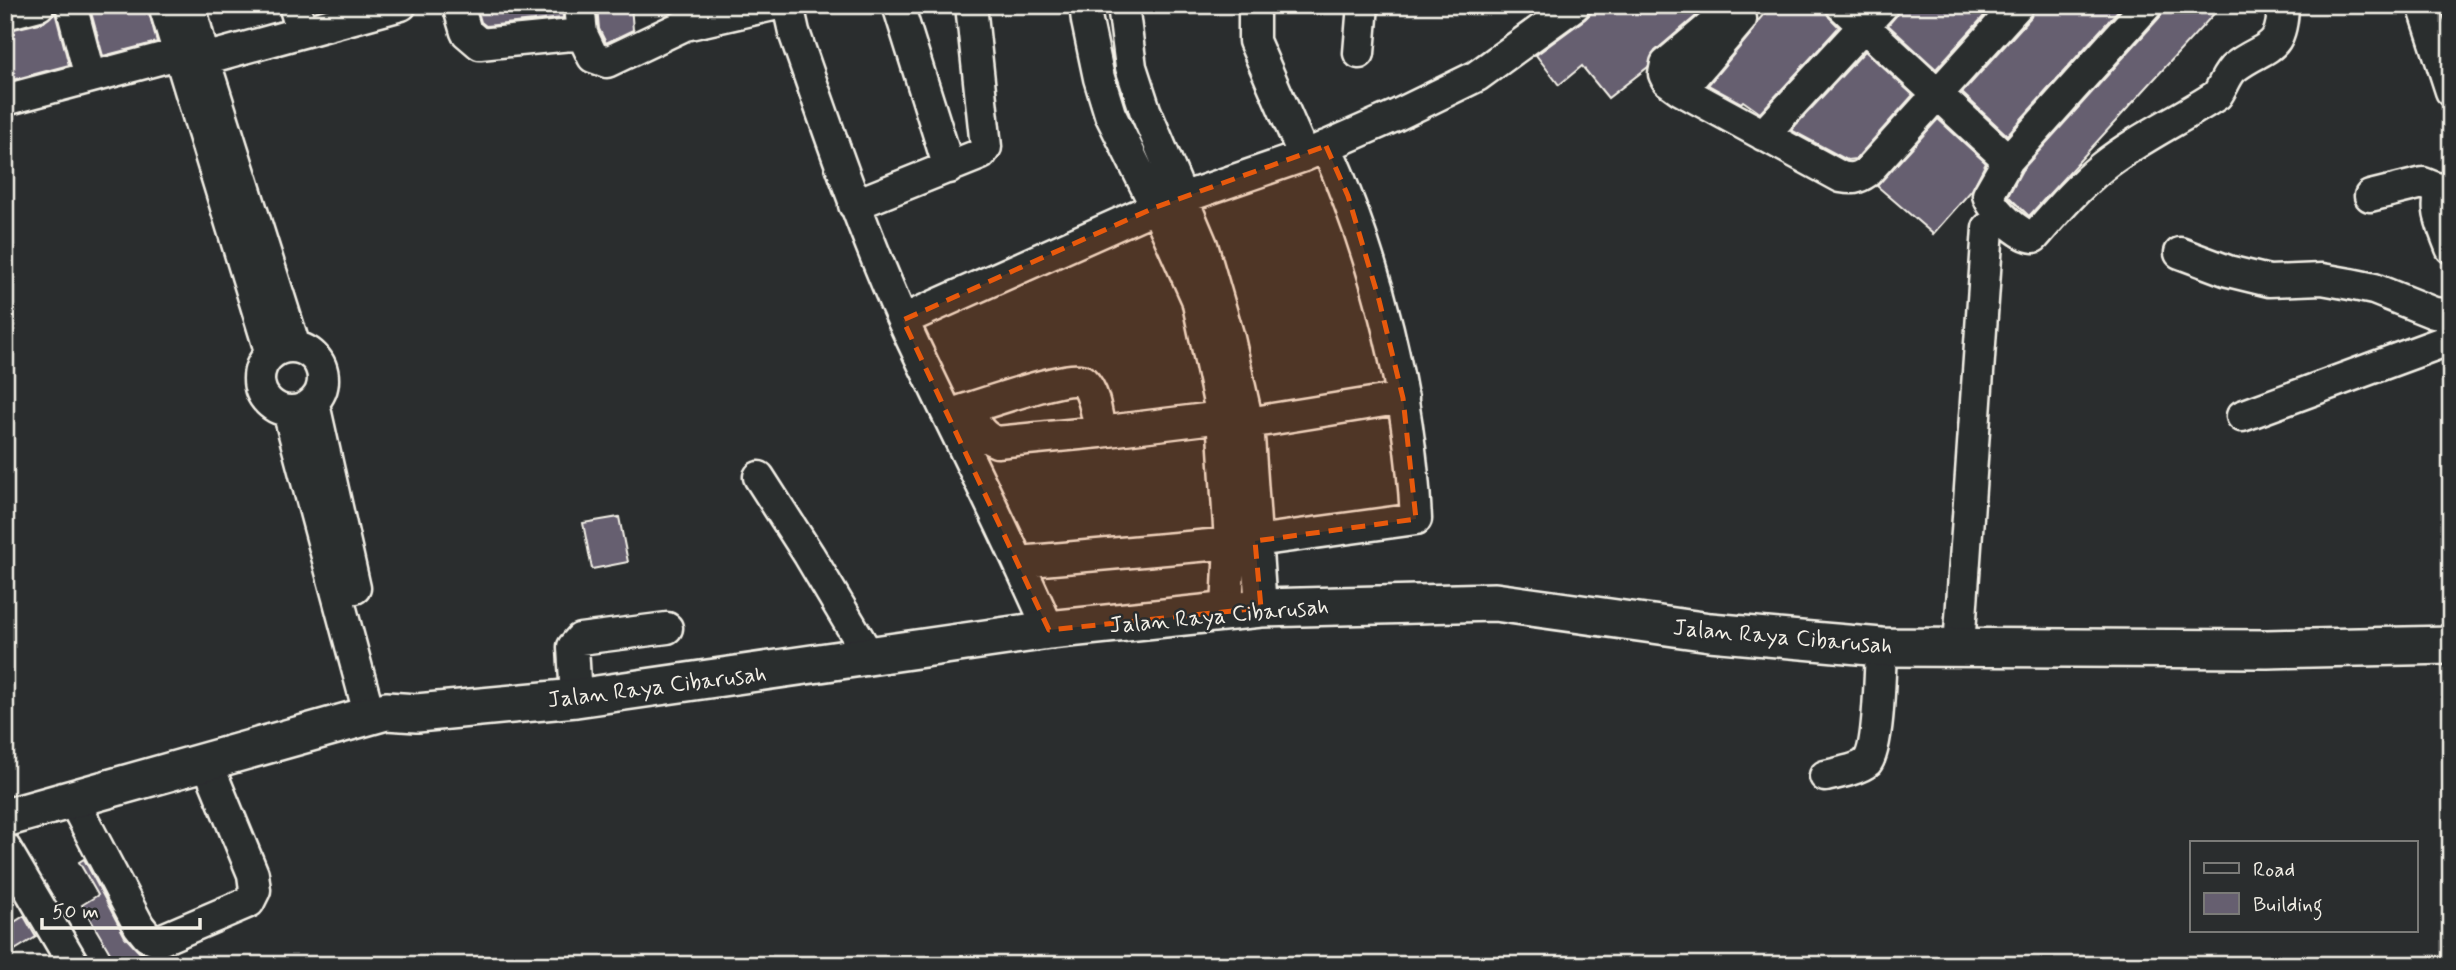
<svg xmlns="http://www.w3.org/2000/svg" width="2456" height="970" font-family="Mynerve,sans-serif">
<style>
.building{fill:#665f70;stroke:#f4f1e8;stroke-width:2}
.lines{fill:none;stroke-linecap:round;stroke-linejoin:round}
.minor-casing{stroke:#f4f1e8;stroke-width:35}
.major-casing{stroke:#f4f1e8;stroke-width:42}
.minor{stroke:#2a2d2e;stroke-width:30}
.major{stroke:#2a2d2e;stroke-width:37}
.marked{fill:#e8590c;fill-opacity:0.2;stroke:#e8590c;stroke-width:5;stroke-dasharray:14 9;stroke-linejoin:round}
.labels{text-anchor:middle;stroke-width:5;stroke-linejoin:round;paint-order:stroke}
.street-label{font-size:23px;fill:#f4f1e8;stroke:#2a2d2e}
</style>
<rect width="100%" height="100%" fill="#2a2d2e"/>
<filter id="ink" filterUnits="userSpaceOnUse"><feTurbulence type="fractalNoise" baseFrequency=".0143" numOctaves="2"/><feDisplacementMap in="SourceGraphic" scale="14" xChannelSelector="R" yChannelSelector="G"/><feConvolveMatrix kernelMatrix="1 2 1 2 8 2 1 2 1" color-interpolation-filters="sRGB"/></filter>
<g filter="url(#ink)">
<!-- building -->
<path class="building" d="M89,5H147L157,42L103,56Z
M476,5H562L563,18L486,26L481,22Z
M597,5H631L633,30L606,43L599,29Z
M1592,5H1709L1655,51L1648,67L1608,98L1582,66L1559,85L1536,55L1585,19L1591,13Z
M1771,5H1824L1829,17L1839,27L1760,113L1743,101L1741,103L1708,85L1754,30L1758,21Z
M1900,5H1994L1936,69L1888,25L1896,16Z
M2035,5H2123L2007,135L1962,93L2031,17Z
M2164,5H2222L2029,216L2008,196L2022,170L2160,17Z
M55,12L69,65L5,82V31L44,22Z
M1865,51L1913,95L1856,159L1847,160L1791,130Z
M1938,119L1986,163L1972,190L1933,234L1877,186Z
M619,517L628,562L592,569L583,523Z
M84,859L125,937L139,952L151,957L156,965H117L82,905L98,895L79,862Z
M24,916L36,937L5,956V928Z"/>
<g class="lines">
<defs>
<path id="minor" d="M71,5L90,77
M164,5L271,354
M190,5L204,59L295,347
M294,5L302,32
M458,5L466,32L480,44L582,34
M579,5L582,34L593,57L607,62L685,25L773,5
M788,5L794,32C828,130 861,227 903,321C951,425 1004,526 1049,630
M898,5L949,168
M1085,5L1087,21L1099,78L1110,114L1156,207L1197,299L1222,417L1230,542L1227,611
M1123,5L1131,67L1145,110L1202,245L1229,338L1248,423L1261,608
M1254,5V41L1304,156
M1736,5L1666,64L1664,74L1667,80L1681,90L1841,177C1852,179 1857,179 1867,172L2018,5
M1841,5L2008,160
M2147,5L2008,160L1988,195C1992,210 2020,236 2034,237C2056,212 2076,188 2102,167C2137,139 2179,120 2217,95C2223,87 2227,73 2235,67C2265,44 2282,54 2283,5
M2423,5L2451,91
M5,14L39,5
M1359,53L1363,5
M204,59L401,5
M1681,90L1741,19
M5,100L178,54
M1763,135L1883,5
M2451,185C2427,199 2444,228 2451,248
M2370,196L2423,183L2443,191
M854,205L981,154L986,147L971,5
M2180,253L2228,271L2269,281L2322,279L2350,284L2374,289L2434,313L2451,315
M903,320L1156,207L1304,156L1395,116L1477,76L1575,5
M259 379a32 32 0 1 1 64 0a32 32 0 1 1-64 0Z
M314,404L355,588
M968,409C975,424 980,436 997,442L1100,432
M288,411L370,717
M948,415C966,410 1072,372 1083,381C1095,392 1097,417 1100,432L1222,417
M2242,416L2451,339
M1248,423L1403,398
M759,477L809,555L869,656
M1019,562L1255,541L1416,519C1410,394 1377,261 1326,146
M1959,647L1988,228
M576,698L573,647L580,639L667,628
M1825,776C1834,774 1860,769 1867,762C1879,748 1880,668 1881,647
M73,800L139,926L147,936L158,941L249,902L255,890L253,874L206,760
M5,848L74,965"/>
<path id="major" d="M5,818L386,711L417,713L576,698L1049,630L1261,608L1495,602L1710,632L1881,647L2267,649L2451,645"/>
</defs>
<!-- minor casing -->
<use href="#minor" class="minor-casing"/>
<!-- major casing -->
<use href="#major" class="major-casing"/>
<!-- minor -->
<use href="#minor" class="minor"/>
<!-- major -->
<use href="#major" class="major"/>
</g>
</g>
<!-- marked area -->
<path class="marked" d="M1326,146L1348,196L1379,300L1403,398L1416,519L1255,541L1261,608L1049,630L903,320L1156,207Z"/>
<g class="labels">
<!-- street labels -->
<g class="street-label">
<text transform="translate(1219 615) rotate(-5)" y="8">Jalan Raya Cibarusah</text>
<text transform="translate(1783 636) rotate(5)" y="8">Jalan Raya Cibarusah</text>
<text transform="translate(657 686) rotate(-7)" y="8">Jalan Raya Cibarusah</text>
</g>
</g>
<!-- margin -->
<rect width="2456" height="970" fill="none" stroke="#2a2d2e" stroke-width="28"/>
<rect x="14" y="14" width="2428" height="942" fill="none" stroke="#f4f1e8" stroke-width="2.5" filter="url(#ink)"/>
<!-- legend -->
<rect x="2190" y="841" width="228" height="91" fill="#2a2d2e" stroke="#7b7b78" stroke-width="2"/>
<rect x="2204" y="863" width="35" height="10" fill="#2a2d2e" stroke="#7b7b78" stroke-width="2"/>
<text x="2253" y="876" font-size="21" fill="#f4f1e8">Road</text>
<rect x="2204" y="893" width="35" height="21" fill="#665f70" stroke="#7b7b78" stroke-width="2"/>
<text x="2253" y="911" font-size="21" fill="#f4f1e8">Building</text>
<!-- scale -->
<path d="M42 918v10h158v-10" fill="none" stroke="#f4f1e8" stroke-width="3.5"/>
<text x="52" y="918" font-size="21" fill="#f4f1e8" stroke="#2a2d2e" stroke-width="5" paint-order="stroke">50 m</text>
</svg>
